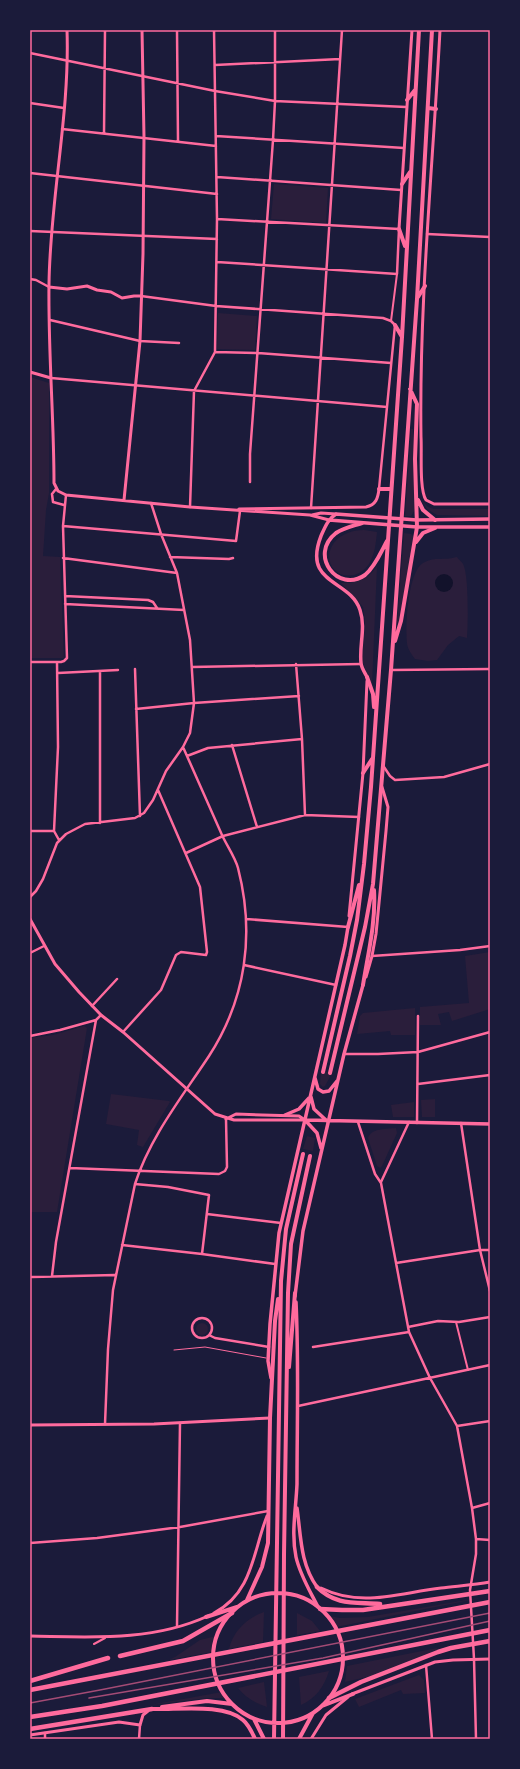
<svg xmlns="http://www.w3.org/2000/svg" width="520" height="1769" font-family="'Source Sans 3',sans-serif">
<style>
.green{fill:#2a1e3b}
.water{fill:#12122b}
.lines{fill:none;stroke-linecap:round;stroke-linejoin:round}
.service{stroke:#ff6b9d;stroke-width:1}
.pedestrian{stroke:#ff6b9d;stroke-width:2}
.minor{stroke:#ff6b9d;stroke-width:2.5}
.tertiary{stroke:#ff6b9d;stroke-width:3}
.secondary{stroke:#ff6b9d;stroke-width:3.5}
.primary{stroke:#ff6b9d;stroke-width:4}
.motorway{stroke:#ff6b9d;stroke-width:4.5}
.rail{stroke:#a44b75;stroke-width:1.5}
.neatline{fill:none;stroke:#ff6b9d;stroke-width:1.5}
</style>
<rect width="100%" height="100%" fill="#1b1b3a"/>
<!-- green -->
<path class="green" d="M274,184L328,188L326,223L271,219Z
M218,313L257,316L255,350L217,349Z
M30,377L49,383V493L46,510L43,556L60,557L64,658H30Z
M411,429H413L414,511L411,516H405Z
M420,498L428,507L434,509H490V516L437,515L427,509Z
M364,530L377,532C376,542 375,553 370,562C367,568 361,573 354,575C321,581 318,531 364,530Z
M404,533L411,534L414,537L399,622H397Z
M457,557C458,559 462,562 463,564C469,575 468,624 467,638L459,636L448,645L437,660L428,661L415,659C412,655 407,648 407,643C405,626 408,572 423,563C434,556 445,561 457,557Z
M377,566L372,685L362,661L365,623L363,607L341,583C357,583 368,580 377,566Z
M490,952V1009L452,1021L449,1012L438,1014L441,1025H420V1007L469,1003L465,956Z
M415,1008V1035H391L390,1031L357,1034L360,1016L363,1013Z
M84,1026L87,1028L57,1212H30V1038L53,1035Z
M321,1071L332,1073L325,1086L323,1087L320,1084Z
M111,1094L169,1101L170,1102L143,1147L137,1145L139,1130L106,1124Z
M435,1099V1117H422L421,1100Z
M414,1102V1117H393L391,1105Z
M396,1128L397,1133L382,1166L380,1168L377,1166L368,1138C371,1128 387,1129 396,1128Z
M307,1136L315,1138L313,1151L303,1149Z
M196 1329a6 6 0 1 1 12 0a6 6 0 1 1-12 0Z
M490,1596L336,1627L329,1616L340,1618L368,1617Z
M264,1612L263,1642L229,1649C233,1631 247,1618 264,1612Z
M297,1613L312,1621L320,1631L297,1635Z
M216,1636L212,1652L30,1686L169,1660L175,1657L200,1640Z
M437,1648V1650L371,1676L345,1682L347,1666Z
M329,1671C324,1687 316,1698 301,1705L299,1677Z
M419,1675L424,1680L425,1693L403,1694L401,1690L359,1707L355,1699Z
M264,1682L267,1707C255,1703 245,1697 238,1688Z
M222,1692L226,1698H208L150,1705Z"/>
<!-- water -->
<path class="water" d="M435 583a9 9 0 1 1 18 0a9 9 0 1 1-18 0Z"/>
<g class="lines">
<!-- service -->
<path class="service" d="M174,1350L205,1347L266,1358"/>
<!-- pedestrian -->
<path class="pedestrian" d="M391,321L397,274
M456,1322L468,1370
M94,1644L105,1638"/>
<!-- minor -->
<path class="minor" d="M177,30L178,141
M30,53L215,91L275,101L406,107
M215,65L340,59
M30,103L64,108
M62,129L216,146
M104,133L105,30
M216,136L404,148
M30,173L217,194
M217,177L401,190
M217,219L399,229L397,274L217,262
M30,231L217,239
M427,234L490,237
M30,279L36,280L49,287
M141,296L216,306L383,318L391,321L395,325L379,489
M50,320L140,341L179,343
M215,352L258,353L391,363
M51,378L387,407
M250,482V454L273,140L275,101V30
M56,489L52,494L53,502L64,505
M190,507L194,391L215,352L217,219L214,30
M311,508L342,30
M63,526L236,541L240,511
M170,557L229,559L233,558
M63,558L177,573
M65,596L148,600L153,602L157,608
M65,604L184,610
M30,662H61L64,661L67,658L63,526L66,495
M57,662L58,747L54,831L59,840
M296,664L302,739L305,815
M192,667L361,664
M135,669L140,816
M391,670L490,669
M58,673L118,670
M136,709L194,703L299,696
M232,745L257,827
M187,756L208,748L302,739
M384,767L390,776L395,780L444,777L490,764
M100,823V672
M30,831H54
M186,853L223,836L305,815L359,817
M30,897L36,891L43,879L57,843L66,834L85,824L135,818L144,813L153,800L166,771L183,747L190,733L194,703L190,640L177,573L161,534L151,503
M246,919L348,927
M30,953L44,946
M372,956L460,950L490,946
M244,965L336,985
M92,1006L117,979
M123,1032L161,990L176,955L181,952L206,955L207,952L200,887L158,790
M30,1036L60,1030L96,1020L101,1015
M344,1054H378L418,1052L490,1032
M418,1084L490,1075
M358,1122L375,1174L381,1183L409,1332L430,1378L457,1426L472,1508L476,1539V1554L470,1590L474,1659L476,1739
M417,1123L418,1016
M461,1123L480,1250L490,1291
M70,1168L219,1174L225,1171L227,1167L226,1119
M381,1182L409,1122
M135,1184L168,1187L209,1195L202,1254
M207,1214L281,1223
M122,1245L202,1254L275,1264
M396,1263L480,1250H490
M52,1276L56,1242L96,1020
M32,1277L115,1275
M192 1328a10 10 0 1 1 20 0a10 10 0 1 1-20 0Z
M408,1327L438,1321L459,1322L490,1317
M209,1335L215,1338L269,1347
M313,1347L409,1332
M298,1406L490,1365
M105,1424L108,1349L113,1290L135,1184C150,1137 182,1097 209,1056C246,999 255,934 238,868C235,857 227,846 222,835C209,806 196,776 183,747
M457,1426L490,1421
M472,1508L490,1503
M476,1539L490,1540
M30,1543L97,1538L180,1527L268,1511
M177,1626L180,1423
M426,1665L432,1739
M45,1739V1733
M139,1739L140,1725"/>
<!-- tertiary -->
<path class="tertiary" d="M67,30C70,114 50,199 49,284C48,350 54,417 54,483L58,491L66,495L190,507L310,515L329,520
M440,30C433,166 419,301 421,437C422,452 419,489 426,500L434,504H490
M399,229L412,30
M49,287L67,289L87,286L97,290L111,292L122,298L134,296H141
M30,372L51,378
M124,500L140,341L143,254L144,137L142,30
M239,509L366,507C376,505 378,498 379,489
M312,515L321,513L336,514
M349,916L363,773L367,681
M30,919L55,964L79,992L101,1015L123,1032L215,1114L234,1120H305
M366,977L372,956L376,934L386,831L388,807L382,787
M226,1119L236,1114L262,1115L299,1116L305,1120
M30,1425L154,1424L270,1418
M321,1588C362,1608 398,1593 441,1588C457,1586 474,1585 490,1582
M214,1613C253,1593 253,1551 267,1516
M30,1636C90,1637 151,1642 208,1616
M352,1694L435,1662L453,1660L490,1659
M30,1735L119,1722L140,1725L143,1715L148,1711
M311,1739L326,1715L348,1697"/>
<!-- secondary -->
<path class="secondary" d="M329,520L417,527H490
M367,677C365,673 361,667 361,663C359,645 366,628 360,610C350,579 302,585 321,536C325,527 328,519 336,514L417,520L490,519
M315,1078L318,1089L323,1092L329,1091L337,1081
M311,1097L314,1109L327,1121
M285,1115L299,1109L309,1098
M305,1120L490,1124
M305,1120L317,1133L321,1148
M295,1296L303,1231L344,1054L363,985
M296,1302C299,1363 297,1423 297,1484C296,1509 291,1533 296,1557C300,1575 310,1591 318,1607
M271,1378L268,1361L270,1324L279,1233L345,945L348,927
M297,1508C301,1536 300,1563 317,1587"/>
<!-- primary -->
<path class="primary" d="M407,100L415,90
M428,108L436,109
M402,184L410,172
M399,229L405,246
M418,297L425,286
M395,325L402,337
M379,489H391
M418,500L423,510L435,520
M362,523C353,526 343,528 336,533C308,555 338,594 365,575C375,567 381,552 387,541
M416,542L423,533L435,528
M395,641L401,621L417,527L415,459L417,404L410,389
M367,677L373,694L374,707
M363,773L372,759
M348,927L359,885
M363,985C368,954 376,922 374,890
M323,1072L350,956L357,920L364,864L371,787L402,337L419,30
M330,1073L365,927L373,884L391,670L417,299L432,30
M289,1367L295,1293
M213 1658a65 65 0 1 1 130 0a65 65 0 1 1-130 0Z
M247,1600L262,1567L268,1543L270,1418L275,1321L278,1299
M206,1617L237,1607
M322,1706L353,1694
M162,1707L207,1701L232,1704
M152,1709C177,1710 224,1703 243,1720C249,1725 252,1732 255,1739
M254,1719L264,1739
M274,1739L281,1281L286,1229L303,1154
M283,1739L284,1555L288,1293L291,1244L310,1156
M299,1739L313,1713"/>
<!-- motorway -->
<path class="motorway" d="M317,1587C336,1606 355,1602 380,1604
M320,1609L342,1610H363L490,1591
M120,1656L183,1641L232,1613
M30,1681L108,1658
M30,1690L490,1602
M329,1698L361,1682L438,1652L451,1648L490,1641
M30,1717L102,1706L490,1630
M30,1729L152,1709"/>
<!-- rail -->
<path class="rail" d="M89,1698L323,1658L490,1621
M30,1703L100,1690L490,1613"/>
</g>
<!-- border -->
<rect width="520" height="1769" fill="none" stroke="#1b1b3a" stroke-width="62"/>
<rect x="31" y="31" width="458" height="1707" class="neatline"/>
</svg>
